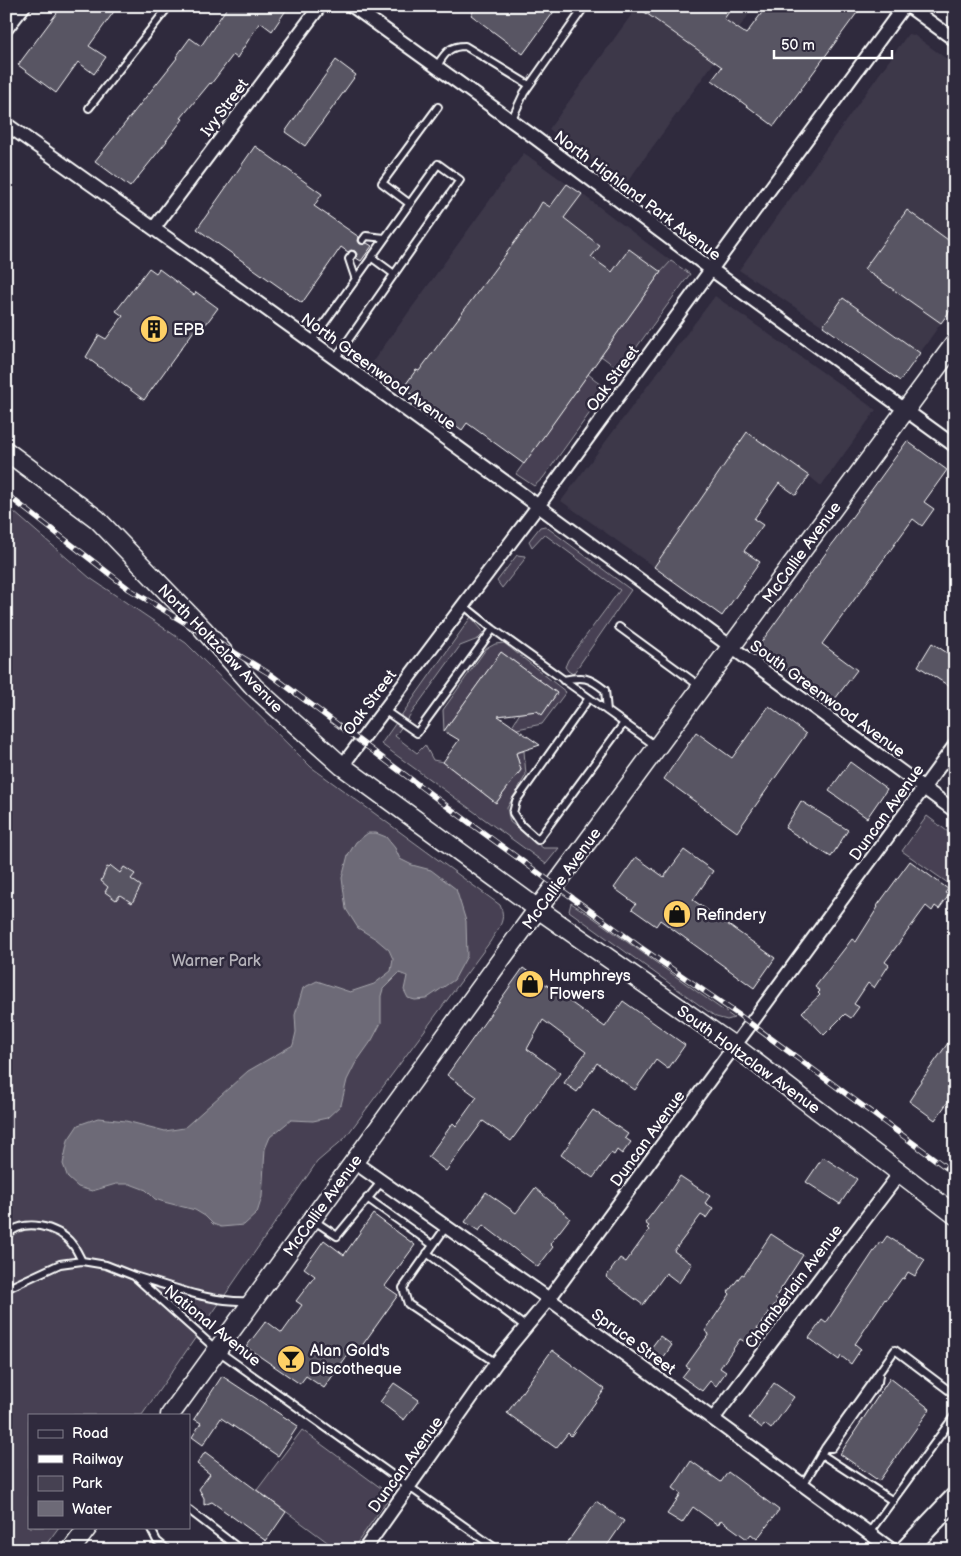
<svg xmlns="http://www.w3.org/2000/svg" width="961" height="1556" font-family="'Balsamiq Sans',sans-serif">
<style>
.built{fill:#3c3749}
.green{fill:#464152;stroke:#a2a0a8}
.water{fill:#6d6a77;stroke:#a7a6ad}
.building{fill:#595564;stroke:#fff}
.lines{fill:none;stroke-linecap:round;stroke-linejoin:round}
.lane-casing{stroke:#fff;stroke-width:10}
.street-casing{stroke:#fff;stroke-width:16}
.secondary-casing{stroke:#fff;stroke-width:21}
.primary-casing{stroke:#fff;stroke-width:24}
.lane{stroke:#2f2a3d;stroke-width:6}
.street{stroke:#2f2a3d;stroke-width:12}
.secondary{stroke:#2f2a3d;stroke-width:18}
.primary{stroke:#2f2a3d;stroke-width:20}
.rail-casing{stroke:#fff;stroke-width:5.5}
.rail{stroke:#2f2a3d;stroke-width:4;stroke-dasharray:11;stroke-linecap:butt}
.labels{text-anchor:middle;stroke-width:5;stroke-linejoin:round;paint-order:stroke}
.street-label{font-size:16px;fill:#fff;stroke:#2f2a3d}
.poi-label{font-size:16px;fill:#fff;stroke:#2f2a3d;text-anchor:start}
.park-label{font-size:16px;fill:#b5b3ba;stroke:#2f2a3d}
</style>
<rect width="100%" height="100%" fill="#2f2a3d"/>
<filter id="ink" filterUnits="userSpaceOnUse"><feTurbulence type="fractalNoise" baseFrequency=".02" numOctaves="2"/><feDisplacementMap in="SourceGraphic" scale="10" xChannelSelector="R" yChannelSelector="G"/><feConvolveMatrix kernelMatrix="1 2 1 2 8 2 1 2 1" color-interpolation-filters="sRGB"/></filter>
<g filter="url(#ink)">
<!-- built -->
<path class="built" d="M733,6H755L625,185L549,129L637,7L707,56L724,19Z
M908,34L914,35L955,65V245L865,269L941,323L920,353L843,298L823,326L739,270Z
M524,153L567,184L550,207L542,202L534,216L419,371L416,370L403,388L371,364Z
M582,194L671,261L661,272L629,249L612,273L591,257L599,245L564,218Z
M715,296L876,410L821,486L809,476L747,433L654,567L561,501Z"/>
<!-- green -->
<path class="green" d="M671,261L690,274L620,370L601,356L661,272Z
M588,374L607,389L543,478L534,486L516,474Z
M6,505L90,578L186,643L311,767L500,905C507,921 498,928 490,942L345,1138L317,1162L142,1415H29V1527H59L42,1550H6Z
M545,526L631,590L573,674L568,671L565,667L568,660L620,590L544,534L532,547L529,541L540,527Z
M517,555L525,556L524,560L502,588L497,581Z
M471,617L482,630L483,634L478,639L460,646L395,736L417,753L425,745L433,760L443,762L496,803L521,770L516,753L524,751L526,775L507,808L510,822L543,848H559L546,864L381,744Z
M504,643L566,692L542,724L517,729L512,726L520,713L537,711L542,714L557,693L501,652L444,731L443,710L486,649L495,644Z
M927,816L955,837V888L902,851Z
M571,903L588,914L734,1018L727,1020L716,1017L569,911Z
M302,1430L385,1491L388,1499L352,1550H338L257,1490Z"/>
<!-- water -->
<path class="water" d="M368,833H376L386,837L395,848L400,859L412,865L431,870L456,889L466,921L467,956L454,980L426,999L415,1000L408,998L404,990L407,976L399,973L383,989L381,996V1023L372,1040L355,1064L347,1080L341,1105L327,1118L313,1121L291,1120L270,1137L265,1149L262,1197L257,1213L244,1225L221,1227L213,1224L205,1216L195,1210L164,1202L155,1199L146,1190L130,1184H116L92,1191L78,1187L68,1178L63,1164L68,1140L78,1125L98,1118L126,1121L165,1131L184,1128L248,1071L293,1045L296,1032L295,1015L303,988L317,981L350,992L374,984L391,971L393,959L389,950L376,939L358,928L346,909L342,878L348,855L356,842Z"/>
<!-- building -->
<path class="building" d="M62,6H118L89,46L106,57L94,74L78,62L56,93L18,65Z
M228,6H289L272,31L260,22L237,58L233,55L211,84L210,83L181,118L183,119L166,141H167L130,187L95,161L177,58L176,57L190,38L201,46Z
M477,6H558L523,54L471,15Z
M636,6H733L724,19L746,34L767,6H862L774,126L712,80L722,67Z
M336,60L356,75L305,146L285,132Z
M255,146L322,194L314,206L359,237L358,241L360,244L367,243L372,246L361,261L356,258L357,254L355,251L351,250L348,252L341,247L302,303L197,229Z
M567,184L582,194L564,218L600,246L591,257L612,272L629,249L661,272L524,464L467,423L462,430L403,388L416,370L419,371L534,216L542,202L550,207Z
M907,210L955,245V304L941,323L864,269Z
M149,268L156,273L159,269L194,295L196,292L218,308L206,324L201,321L144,400L86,357L99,335L106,339L123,316L116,311Z
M843,298L920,353L900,381L823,326Z
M747,432L809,476L796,495L779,483L754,519L763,525L744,551L760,562L722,616L654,567Z
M907,441L947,470L924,502L934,509L922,526L913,519L822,644L857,670L832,703L757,648Z
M932,643L955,658V690L918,666Z
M501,652L557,693L542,715L537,711L498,716L540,745L516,753L521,770L496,803L443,762L459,740L444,731Z
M769,706L806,734L737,832L664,779L696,732L732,758Z
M850,762L887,789L867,818L829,791Z
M801,801L848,830L831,857L785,828Z
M684,850L713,871L693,900L775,958L754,988L660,920L656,926L632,909L636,904L614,888L636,857L664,877Z
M910,861L948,889L945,893L949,895L939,909L935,906L932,911L926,906L885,962L889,965L874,988L868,983L854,1004L859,1007L851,1018L845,1014L824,1035L802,1012L820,995L818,993L820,991L815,987L852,939L856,942L878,907L877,906Z
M111,866L120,873L124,867L135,874L131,879L141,886L132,903L120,895L116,900L105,892L108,887L101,881L107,867L109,868Z
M523,968L605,1027L623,1001L685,1045L668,1069L656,1060L635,1090L597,1063L577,1092L564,1083L586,1052L543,1020L527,1049L560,1073L511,1141L483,1121L446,1171L428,1157L453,1123L456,1126L477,1097L447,1075Z
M955,1033V1092L935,1120L909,1101L915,1092L914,1091Z
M593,1110L628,1134L625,1138L631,1142L622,1154L617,1150L614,1155L611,1153L593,1178L561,1155Z
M823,1157L857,1179L840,1204L806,1182Z
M680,1176L710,1196L705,1203L713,1208L706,1218L701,1215L674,1251L692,1264L679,1283L666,1273L643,1305L606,1277L620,1258L626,1262L649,1230L647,1228L649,1226L645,1223L661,1202L662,1203Z
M535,1188L570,1218L550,1244L553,1247L538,1267L483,1225L479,1231L465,1222L486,1192L516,1213Z
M373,1214L415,1245L385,1286L398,1295L354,1357L349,1353L324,1388L306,1376L300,1384L246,1347L266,1321L282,1333L302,1305L296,1301L315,1276L304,1268L324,1240L344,1255Z
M771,1234L803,1255L775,1298L778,1300L757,1329L759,1330L749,1344L740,1339L720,1368L726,1372L716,1386L710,1381L702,1391L682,1377L689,1368L686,1366L709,1334L705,1331L730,1294L728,1292L742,1274L744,1275Z
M887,1236L925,1260L915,1276L908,1272L904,1279L902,1278L886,1300L885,1299L855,1344L861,1349L851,1364L841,1356L839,1360L809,1338L822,1320L826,1323L880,1242L882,1243Z
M660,1336L672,1345L661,1361L648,1352Z
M552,1350L605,1389L571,1436L568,1433L556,1448L507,1413Z
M222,1376L298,1426L278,1456L221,1418L203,1445L192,1437L201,1423L194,1419Z
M890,1378L930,1409L879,1481L840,1454Z
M394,1383L419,1400L404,1420L380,1402Z
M774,1383L794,1397L771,1429L765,1424L762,1428L749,1418Z
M205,1452L286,1512L266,1541L212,1502L204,1505V1498L199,1489L210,1474L197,1464Z
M691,1461L721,1482L728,1472L779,1510L757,1539L751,1534L747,1539L721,1520L718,1525L693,1507L682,1523L667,1514L681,1494L673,1488Z
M596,1501L624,1521L604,1550H562Z"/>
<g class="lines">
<defs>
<path id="lane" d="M436,67C445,54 448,46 465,46L529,85
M89,108L169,6
M511,121L524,93L585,6
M410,204L382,183L438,107
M363,240L366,236L385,238
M352,255L349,259L356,280
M371,257L394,274
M311,342L438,164L460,180L335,359
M463,605L493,629L656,746
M619,627L701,687
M563,680C583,676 589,677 605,690L607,711
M589,698L516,801L513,813L520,824L538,840L624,723
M384,710L417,733L493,629
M367,1198L433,1245
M313,1220L337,1236L382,1181
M446,1227L403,1288L408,1304L496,1363
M6,1236C23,1217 58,1226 72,1244C76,1248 79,1256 82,1261
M427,1253L526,1327
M6,1280L9,1287
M6,1289L60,1264L82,1261L106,1265L134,1276
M249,1301C210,1303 171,1286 134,1276L217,1350L498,1550
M825,1448H832L878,1382L879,1375
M821,1454L893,1501
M803,1485L825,1448L895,1350L955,1395
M189,1510L241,1550
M150,1527L157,1541L168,1550
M869,1533L955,1415"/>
<path id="street" d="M352,6L530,134L712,270L955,446
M908,6L955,40
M6,29L24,6
M6,124C326,349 640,580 955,811
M154,228L320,6
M342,766L538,506L904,6
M354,1162L549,1299L892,1550
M713,1419L900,1173
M364,1550L496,1363L549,1299L955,745"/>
<path id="secondary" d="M6,451L97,519L203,629L254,687L342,766L538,909L734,1046L955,1215
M170,1415L526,925L955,343
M71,1550L88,1527"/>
<path id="primary" d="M906,1550L955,1498"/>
</defs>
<!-- lane casing -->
<use href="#lane" class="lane-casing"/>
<!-- street casing -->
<use href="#street" class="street-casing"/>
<!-- secondary casing -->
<use href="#secondary" class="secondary-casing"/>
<!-- primary casing -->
<use href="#primary" class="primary-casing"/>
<!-- lane -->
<use href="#lane" class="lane"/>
<!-- street -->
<use href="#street" class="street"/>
<!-- secondary -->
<use href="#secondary" class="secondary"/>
<!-- primary -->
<use href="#primary" class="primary"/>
<defs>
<path id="rail" d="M6,494L129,589L270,674L448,807L640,947L739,1015L955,1174"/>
</defs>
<!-- rail casing -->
<use href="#rail" class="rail-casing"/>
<!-- rail -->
<use href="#rail" class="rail"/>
</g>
</g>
<!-- icons -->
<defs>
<symbol id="building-disc" viewBox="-11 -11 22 22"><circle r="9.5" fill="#ffd166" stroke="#2f2a3d"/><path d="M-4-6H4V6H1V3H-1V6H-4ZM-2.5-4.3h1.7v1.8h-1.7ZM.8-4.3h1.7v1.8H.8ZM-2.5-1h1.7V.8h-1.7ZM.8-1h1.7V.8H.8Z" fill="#111"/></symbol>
<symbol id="shop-disc" viewBox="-11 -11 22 22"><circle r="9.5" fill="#ffd166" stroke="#2f2a3d"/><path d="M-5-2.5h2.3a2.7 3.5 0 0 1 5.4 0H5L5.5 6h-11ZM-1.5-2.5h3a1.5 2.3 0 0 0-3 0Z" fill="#111"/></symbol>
<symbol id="bar-disc" viewBox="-11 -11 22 22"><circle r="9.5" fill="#ffd166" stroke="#2f2a3d"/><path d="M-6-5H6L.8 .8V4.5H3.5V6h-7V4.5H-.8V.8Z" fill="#111"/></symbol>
</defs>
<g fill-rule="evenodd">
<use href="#building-disc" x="138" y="313" width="32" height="32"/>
<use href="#shop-disc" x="661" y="898" width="32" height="32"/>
<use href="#shop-disc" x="514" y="968" width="32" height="32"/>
<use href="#bar-disc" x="275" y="1343" width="32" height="32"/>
</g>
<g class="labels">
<!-- street labels -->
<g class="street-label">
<text transform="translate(224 107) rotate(-53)" y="6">Ivy Street</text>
<text transform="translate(638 195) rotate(37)" y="6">North Highland Park Avenue</text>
<text transform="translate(379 371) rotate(36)" y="6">North Greenwood Avenue</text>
<text transform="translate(612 378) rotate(-54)" y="6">Oak Street</text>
<text transform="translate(801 552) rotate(-54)" y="6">McCallie Avenue</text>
<text transform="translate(221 648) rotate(46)" y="6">North Holtzclaw Avenue</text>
<text transform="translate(828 698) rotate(36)" y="6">South Greenwood Avenue</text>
<text transform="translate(369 702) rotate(-53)" y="6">Oak Street</text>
<text transform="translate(886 812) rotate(-54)" y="6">Duncan Avenue</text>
<text transform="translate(561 878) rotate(-54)" y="6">McCallie Avenue</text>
<text transform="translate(749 1059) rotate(36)" y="6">South Holtzclaw Avenue</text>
<text transform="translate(647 1138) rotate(-54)" y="6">Duncan Avenue</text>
<text transform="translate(322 1205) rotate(-54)" y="6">McCallie Avenue</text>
<text transform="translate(793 1286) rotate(-53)" y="6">Chamberlain Avenue</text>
<text transform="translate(213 1325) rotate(39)" y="6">National Avenue</text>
<text transform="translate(634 1341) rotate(36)" y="6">Spruce Street</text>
<text transform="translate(405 1464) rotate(-54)" y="6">Duncan Avenue</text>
</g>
<!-- poi labels -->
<g class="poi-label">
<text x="173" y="335">EPB</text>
<text x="696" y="920">Refindery</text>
<text x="549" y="981">Humphreys<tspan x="549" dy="18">Flowers</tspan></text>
<text x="310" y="1356">Alan Gold's<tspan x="310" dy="18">Discotheque</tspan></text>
</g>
<!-- park labels -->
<g class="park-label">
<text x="216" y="966">Warner Park</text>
</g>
</g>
<!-- margin -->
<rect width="961" height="1556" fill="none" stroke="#2f2a3d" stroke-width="25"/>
<rect x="12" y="12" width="936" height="1531" fill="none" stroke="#fff" stroke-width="2" filter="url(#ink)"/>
<!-- legend -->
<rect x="28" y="1414" width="162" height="115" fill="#2f2a3d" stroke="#827f8b"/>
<rect x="38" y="1430" width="25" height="8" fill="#2f2a3d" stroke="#827f8b"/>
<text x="72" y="1438" font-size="15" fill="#ffffff">Road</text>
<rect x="38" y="1455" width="25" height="8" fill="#ffffff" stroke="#827f8b"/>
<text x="72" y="1464" font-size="15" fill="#ffffff">Railway</text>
<rect x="38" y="1476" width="25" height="15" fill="#464152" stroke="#827f8b"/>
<text x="72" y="1488" font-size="15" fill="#ffffff">Park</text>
<rect x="38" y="1501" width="25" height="15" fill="#6d6a77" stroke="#827f8b"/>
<text x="72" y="1514" font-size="15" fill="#ffffff">Water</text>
<!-- scale -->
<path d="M774 50v8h118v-8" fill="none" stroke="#ffffff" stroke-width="2.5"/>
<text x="781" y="50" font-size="15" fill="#ffffff" stroke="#2f2a3d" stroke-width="4" paint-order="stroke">50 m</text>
</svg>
